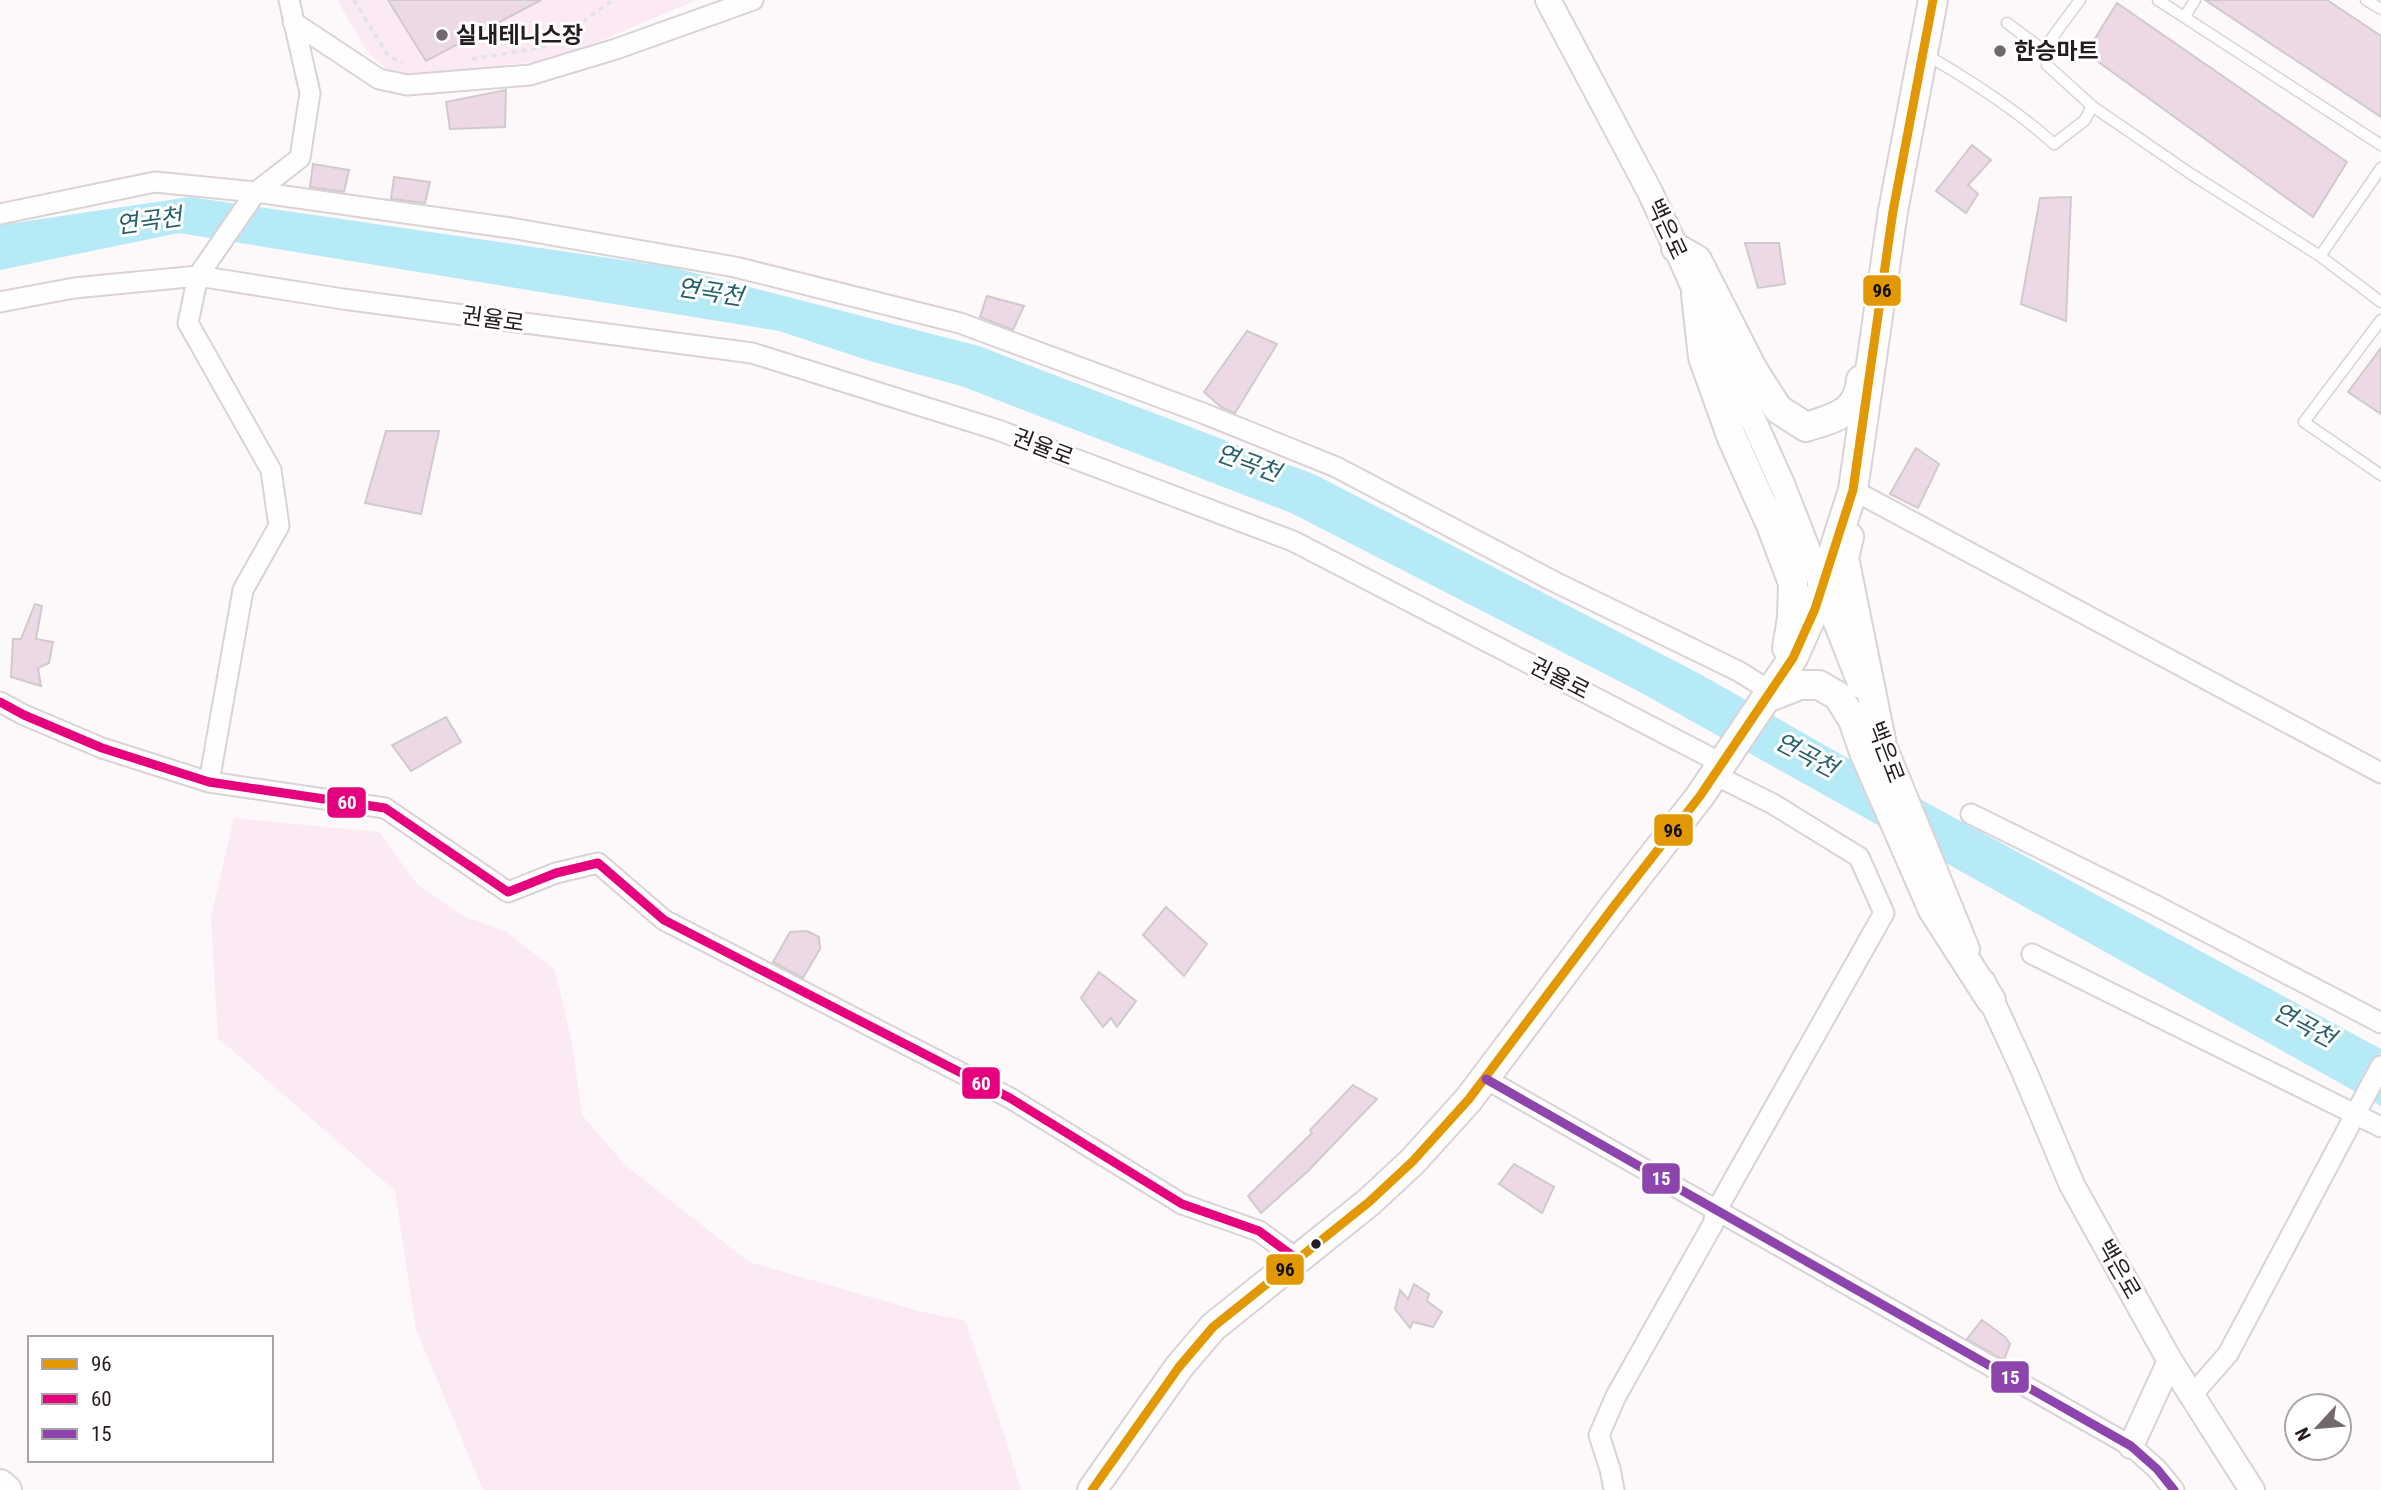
<svg xmlns="http://www.w3.org/2000/svg" width="2381" height="1490" font-family="'Roboto Condensed','Noto Sans KR',sans-serif">
<style>
.green{fill:#fbeaf3}
.water{fill:#b7eaf7}
.building{fill:#edd9e5;stroke:#d0cacd;stroke-width:2}
.lines{fill:none;stroke-linecap:round;stroke-linejoin:round}
.service-casing{stroke:#dad2d6;stroke-width:13}
.minor-casing{stroke:#dad2d6;stroke-width:23}
.tertiary-casing{stroke:#dad2d6;stroke-width:28}
.secondary-casing{stroke:#dad2d6;stroke-width:32}
.path{stroke:#e4e3e4;stroke-width:3.5;stroke-dasharray:5 5;stroke-linecap:butt}
.service{stroke:#fffefe;stroke-width:10}
.minor{stroke:#fffefe;stroke-width:19}
.tertiary{stroke:#fffefe;stroke-width:24}
.secondary{stroke:#fffefe;stroke-width:28}
.bus-1-casing{stroke:#fff;stroke-width:14}
.bus-2-casing{stroke:#fff;stroke-width:14}
.bus-3-casing{stroke:#fff;stroke-width:14}
.bus-1{stroke:#e29803;stroke-width:9}
.bus-2{stroke:#e5007d;stroke-width:9}
.bus-3{stroke:#8e44ad;stroke-width:9}
.poi-dot{fill:#71696e;stroke:#fff;stroke-width:2.5}
.bus-dot{fill:#261c22;stroke:#fff;stroke-width:2.5}
.labels{text-anchor:middle;stroke-width:6;stroke-linejoin:round;paint-order:stroke}
.poi-label{font-size:23px;font-weight:bold;fill:#261c22;stroke:#fff;text-anchor:start}
.street-label{font-size:23px;fill:#261c22;stroke:#fff}
.water-label{font-size:24px;font-style:italic;fill:#25616d;stroke:#fff}
.line-badge{stroke:#fff;stroke-width:2.5}
.badge-label{font-size:19px;text-anchor:middle;font-weight:bold;fill:#fff}
.pale-badge-label{font-size:19px;text-anchor:middle;font-weight:bold;fill:#111}
</style>
<rect width="100%" height="100%" fill="#fdf9fb"/>
<!-- green -->
<path class="green" d="M337,0H697L557,59L395,78L366,50Z
M234,818L379,832L417,884L463,916L505,931L555,970L572,1043L582,1115L625,1165L749,1262L919,1311L965,1321L1002,1427L1021,1490H483L416,1329L395,1191L218,1038L211,917Z"/>
<!-- water -->
<path class="water" d="M190,197L671,267L979,346L1316,475L1700,674L1907,792L2381,1049V1106L1636,690L1291,513L961,386L873,362L779,331L179,233L0,270V225Z"/>
<!-- building -->
<path class="building" d="M388,0H541L426,61Z
M2205,0H2327L2381,36V117Z
M2117,3L2347,162L2313,217L2086,53Z
M506,90L505,127L450,129L446,102Z
M1972,145L1991,160L1968,185L1978,194L1966,213L1936,191Z
M313,164L349,170L344,192L310,187Z
M394,177L430,182L425,203L391,199Z
M2071,197L2066,321L2021,304L2040,198Z
M1745,243H1779L1785,284L1758,288Z
M987,296L1024,306L1013,330L980,317Z
M1247,331L1277,344L1235,413L1221,407L1204,392Z
M2381,348V414L2348,392Z
M386,431H439L421,514L365,503Z
M1916,448L1939,464L1918,508L1890,494Z
M35,604L42,606L36,639L53,642L49,663L38,668L41,686L11,677L13,639H21Z
M446,717L461,742L411,771L392,745Z
M1166,907L1207,944L1184,976L1143,935Z
M807,931L819,937L820,949L803,978L773,962L790,932Z
M1099,972L1136,1001L1117,1027L1111,1018L1103,1027L1081,998Z
M1353,1085L1377,1099L1307,1172L1261,1213L1248,1196L1312,1133L1310,1130Z
M1514,1164L1554,1187L1542,1213L1499,1184Z
M1414,1284L1429,1294L1427,1301L1442,1312L1433,1327L1413,1322L1410,1328L1395,1309L1400,1290L1408,1299Z
M1982,1320L2005,1337L2010,1344L2004,1360L1967,1339Z"/>
<g class="lines">
<defs>
<path id="service" d="M2080,0L2046,46L2047,65L2092,106L2191,174L2320,256L2381,302
M2158,0L2381,145
M2366,0L2381,9
M2185,16L2195,0
M2007,23L2046,52
M1925,54C1968,79 2018,111 2054,144L2085,120L2092,106
M2320,256L2381,168
M2381,320L2304,422L2381,475"/>
<path id="minor" d="M293,22L379,79L407,85L530,75L616,49L753,0
M0,214L155,182L256,192L511,228L735,267L960,323L1205,414L1336,467L1553,581L1738,671L1772,692
M0,302L74,288L198,276L343,299L752,353L998,430L1293,541L1723,764
M1853,490L2381,773
M0,702L24,715L102,748L209,782L385,808L508,892L556,873L598,863L664,920L1010,1098L1182,1204L1259,1231L1297,1259
M209,782L243,590L279,526L271,470L188,323L198,276L256,192L300,158L310,93L289,0
M1971,814L2155,905L2381,1023
M2032,954L2381,1127
M1486,1079L2131,1446L2157,1469L2174,1490
M2193,1394L2228,1354L2381,1066
M1614,1490L1610,1469L1599,1435L1616,1396L1713,1224L1716,1211L1884,913L1859,857L1773,804L1715,775"/>
<path id="tertiary" d="M1548,0L1650,192L1682,261L1782,484L1861,686
M1875,724L1967,949
M1983,982L2024,1071L2072,1185L2170,1361L2252,1490
M2131,1446L2170,1361"/>
<path id="secondary" d="M1676,248L1697,260L1753,370L1778,409L1806,427C1834,418 1858,414 1861,380
M1696,295L1703,357L1732,438L1771,525L1793,583L1792,618L1787,648
M1849,537L1844,558L1881,740
M1769,697L1800,685H1819L1838,696L1853,720L1864,752L1933,910L1991,1000
M0,1484L7,1490
M1092,1490L1179,1367L1213,1327L1369,1202L1413,1161L1469,1099L1614,906L1700,796L1793,658L1815,609L1853,490L1893,211L1933,0"/>
</defs>
<!-- service casing -->
<use href="#service" class="service-casing"/>
<!-- minor casing -->
<use href="#minor" class="minor-casing"/>
<!-- tertiary casing -->
<use href="#tertiary" class="tertiary-casing"/>
<!-- secondary casing -->
<use href="#secondary" class="secondary-casing"/>
<!-- path -->
<path class="path" d="M354,0L388,56L403,63
M521,4L528,0
M472,59L550,46L613,0"/>
<!-- service -->
<use href="#service" class="service"/>
<!-- minor -->
<use href="#minor" class="minor"/>
<!-- tertiary -->
<use href="#tertiary" class="tertiary"/>
<!-- secondary -->
<use href="#secondary" class="secondary"/>
<defs>
<path id="bus-1" d="M1092,1490L1179,1367L1213,1327L1369,1202L1413,1161L1469,1099L1614,906L1700,796L1793,658L1815,609L1853,490L1893,211L1933,0"/>
<path id="bus-2" d="M0,702L24,715L102,748L209,782L385,808L508,892L556,873L598,863L664,920L1010,1098L1182,1204L1259,1231L1297,1259"/>
<path id="bus-3" d="M1486,1079L2131,1446L2157,1469L2174,1490"/>
</defs>
<!-- bus-1 casing -->
<use href="#bus-1" class="bus-1-casing"/>
<!-- bus-2 casing -->
<use href="#bus-2" class="bus-2-casing"/>
<!-- bus-3 casing -->
<use href="#bus-3" class="bus-3-casing"/>
<!-- bus-1 -->
<use href="#bus-1" class="bus-1"/>
<!-- bus-2 -->
<use href="#bus-2" class="bus-2"/>
<!-- bus-3 -->
<use href="#bus-3" class="bus-3"/>
</g>
<!-- markers -->
<g class="poi-dot">
<circle cx="442" cy="35" r="7"/>
<circle cx="2000" cy="51" r="7"/>
</g>
<circle class="bus-dot" cx="1316" cy="1244" r="6"/>
<g class="labels">
<!-- poi labels -->
<g class="poi-label">
<text x="456" y="43">실내테니스장</text>
<text x="2014" y="59">한승마트</text>
</g>
<!-- street labels -->
<g class="street-label">
<text transform="translate(1667 229) rotate(65)" y="8">백은로</text>
<text transform="translate(493 319) rotate(8)" y="8">권율로</text>
<text transform="translate(1043 447) rotate(21)" y="8">권율로</text>
<text transform="translate(1560 678) rotate(27)" y="8">권율로</text>
<text transform="translate(1886 752) rotate(69)" y="8">백은로</text>
<text transform="translate(2119 1269) rotate(60)" y="8">백은로</text>
</g>
<!-- water labels -->
<g class="water-label">
<text transform="translate(149 221) rotate(-8)" y="8">연곡천</text>
<text transform="translate(710 292) rotate(9)" y="8">연곡천</text>
<text transform="translate(1248 463) rotate(20)" y="8">연곡천</text>
<text transform="translate(1806 755) rotate(28)" y="8">연곡천</text>
<text transform="translate(2304 1025) rotate(28)" y="8">연곡천</text>
</g>
</g>
<g class="line-badge">
<rect x="1862" y="274" width="40" height="33" rx="7" fill="#e29803"/>
<rect x="326" y="786" width="41" height="33" rx="7" fill="#e5007d"/>
<rect x="1653" y="813" width="41" height="34" rx="7" fill="#e29803"/>
<rect x="961" y="1066" width="40" height="34" rx="7" fill="#e5007d"/>
<rect x="1641" y="1162" width="40" height="33" rx="7" fill="#8e44ad"/>
<rect x="1265" y="1253" width="40" height="33" rx="7" fill="#e29803"/>
<rect x="1990" y="1360" width="40" height="34" rx="7" fill="#8e44ad"/>
</g>
<g class="badge-label">
<text x="347" y="809">60</text>
<text x="981" y="1090">60</text>
<text x="1661" y="1185">15</text>
<text x="2010" y="1384">15</text>
</g>
<g class="pale-badge-label">
<text x="1882" y="297">96</text>
<text x="1673" y="837">96</text>
<text x="1285" y="1276">96</text>
</g>
<!-- legend -->
<rect x="28" y="1336" width="245" height="126" fill="#ffffff" stroke="#a8a4a7" stroke-width="2"/>
<rect x="42" y="1359" width="35" height="10" fill="#e29803" stroke="#a8a4a7" stroke-width="2"/>
<text x="91" y="1371" font-size="21" fill="#261c22">96</text>
<rect x="42" y="1394" width="35" height="10" fill="#e5007d" stroke="#a8a4a7" stroke-width="2"/>
<text x="91" y="1406" font-size="21" fill="#261c22">60</text>
<rect x="42" y="1429" width="35" height="10" fill="#8e44ad" stroke="#a8a4a7" stroke-width="2"/>
<text x="91" y="1441" font-size="21" fill="#261c22">15</text>
<!-- north arrow -->
<g transform="translate(2318 1427) rotate(244)"><circle r="33" fill="#ffffff" stroke="#a8a4a7" stroke-width="2"/>
<path d="M0-5L12 26L0 18L-12 26Z" fill="#71696e"/>
<text y="-10" font-size="19" font-weight="bold" text-anchor="middle" fill="#261c22">N</text>
</g>
</svg>
